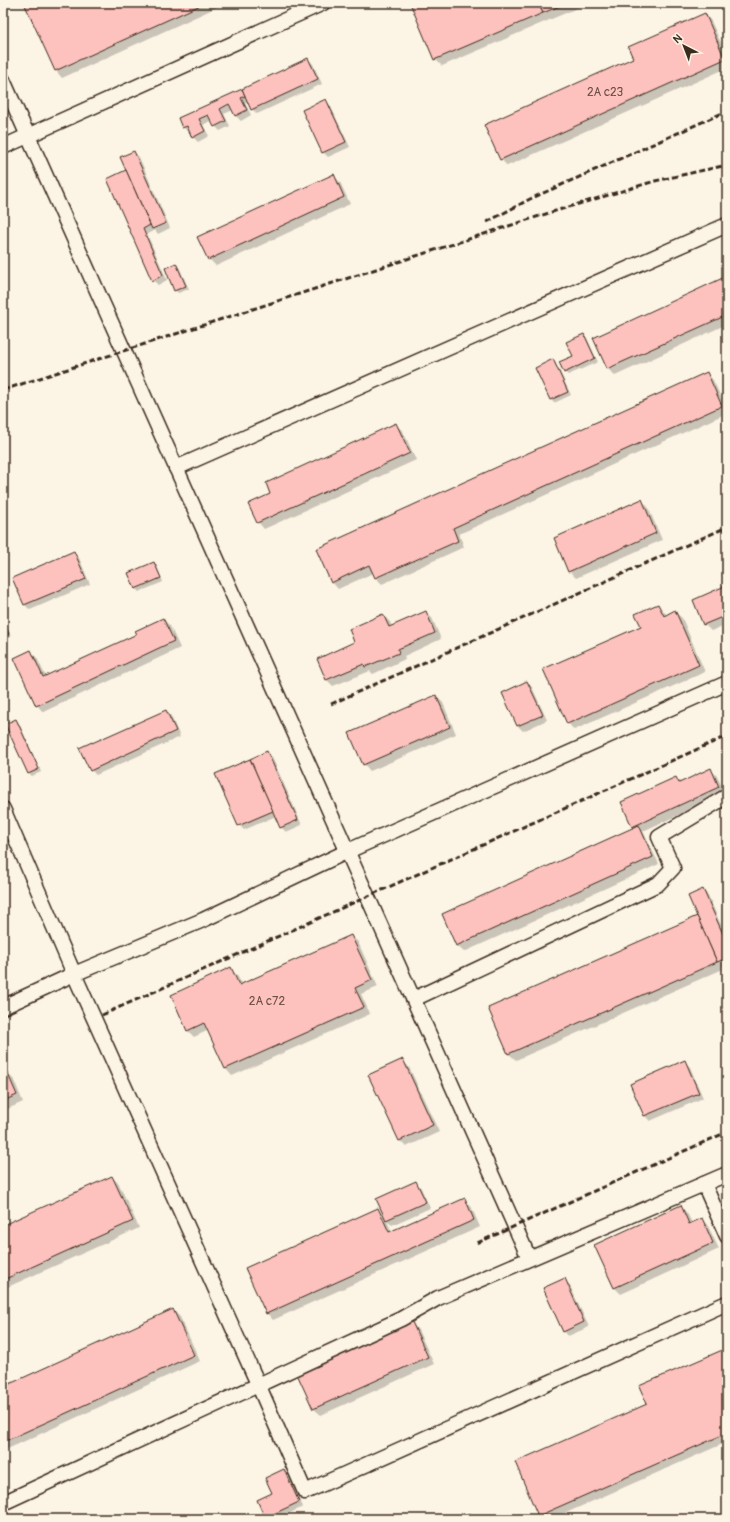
<svg xmlns="http://www.w3.org/2000/svg" width="730" height="1522" font-family="Pangolin,sans-serif">
  <style>
    .shadow { fill: #0003 }
    .building { fill: #fec2be; stroke: #3b2a1e }
    .lines { fill: none; stroke-linecap: round; stroke-linejoin: round }
    .minor-casing { stroke: #3b2a1e; stroke-width: 17 }
    .minor { stroke: #fcf5e5; stroke-width: 14 }
    .rail { stroke: #3b2a1e; stroke-width: 3; stroke-dasharray: 6 3; stroke-linecap: butt }
    .labels { text-anchor: middle; stroke-width: 3; stroke-linejoin: round; paint-order: stroke }
    .number-label { font-size: 12px; fill: #6c5046 }
  </style>
  <rect width="100%" height="100%" fill="#fcf5e5"/>
  <filter id="ink" filterUnits="userSpaceOnUse"><feTurbulence type="fractalNoise" baseFrequency=".025" numOctaves="2"/><feDisplacementMap in="SourceGraphic" scale="8" xChannelSelector="R" yChannelSelector="G"/><feConvolveMatrix kernelMatrix="1 2 1 2 8 2 1 2 1" color-interpolation-filters="sRGB"/></filter>
  <g filter="url(#ink)">
    <g class="shadow">
      <polygon points="25,3 226,3 62,78 56,71"/>
      <polygon points="411,3 589,3 442,66 435,59"/>
      <polygon points="705,14 711,21 727,56 727,68 507,166 501,159 635,59"/>
      <polygon points="308,59 313,64 322,84 257,114 252,109 249,102 245,103 251,115 241,121 236,116 233,110 224,114 230,126 220,131 215,126 212,120 203,125 209,136 198,142 193,137 190,131 188,132 183,127"/>
      <polygon points="326,100 330,105 350,147 328,157 323,152"/>
      <polygon points="134,152 139,157 170,228 158,234 155,230 147,234 167,280 158,285 153,280 127,171"/>
      <polygon points="333,175 340,182 350,204 216,266 209,259"/>
      <polygon points="176,264 179,267 189,289 178,293 175,290"/>
      <polygon points="727,277 727,324 615,376 608,369 594,338"/>
      <polygon points="584,335 587,338 598,362 568,375 565,372"/>
      <polygon points="553,360 556,364 571,395 554,403 551,400"/>
      <polygon points="707,373 713,380 727,410 727,413 459,534 464,547 382,584 376,578 373,573 338,589 332,582"/>
      <polygon points="396,425 403,431 416,460 264,529 258,522"/>
      <polygon points="642,500 648,507 662,540 576,578 569,571"/>
      <polygon points="74,553 79,558 90,584 30,610 25,605"/>
      <polygon points="154,563 157,566 163,582 139,592 136,589 129,573"/>
      <polygon points="727,587 727,624 711,631 704,624"/>
      <polygon points="658,605 667,615 675,612 682,618 705,672 574,730 568,723"/>
      <polygon points="425,612 432,618 441,639 404,656 405,659 373,674 370,671 333,686 327,680 318,659 356,643 383,615 390,622 392,627"/>
      <polygon points="3,617 11,637 3,641"/>
      <polygon points="163,619 170,626 180,648 43,712 37,705 30,651 37,658 46,677 138,634"/>
      <polygon points="527,682 532,687 547,720 523,731 518,726 503,693"/>
      <polygon points="436,696 443,703 456,734 370,771 364,764"/>
      <polygon points="166,711 171,716 180,737 96,775 91,770"/>
      <polygon points="16,720 19,723 41,772 32,776 28,773"/>
      <polygon points="267,752 272,757 302,825 286,832 281,827 276,816 244,830 239,825"/>
      <polygon points="711,770 717,776 725,794 643,831 659,864 464,952 457,946 443,915 635,828 633,826 676,778 681,783"/>
      <polygon points="703,890 708,895 727,939 727,965 722,967 723,969 516,1060 509,1054 489,1008 699,920"/>
      <polygon points="351,936 358,942 378,987 361,994 370,1014 232,1076 226,1069 209,1030 194,1037 187,1030 231,969 237,975 242,985"/>
      <polygon points="403,1061 409,1067 439,1132 406,1147 399,1140"/>
      <polygon points="685,1062 690,1067 703,1098 650,1121 645,1116 632,1084"/>
      <polygon points="7,1073 14,1080 23,1102 3,1111 3,1075"/>
      <polygon points="112,1177 119,1184 139,1228 3,1289 3,1227"/>
      <polygon points="416,1183 421,1188 430,1208 392,1225 386,1219 392,1232 464,1199 471,1206 480,1227 273,1320 267,1313 378,1209 385,1217"/>
      <polygon points="681,1207 687,1213 692,1223 702,1219 708,1226 719,1249 621,1294 614,1287"/>
      <polygon points="564,1279 569,1284 589,1327 568,1336 564,1331"/>
      <polygon points="173,1310 180,1317 200,1361 3,1451 3,1388"/>
      <polygon points="412,1323 418,1330 434,1364 321,1415 314,1409"/>
      <polygon points="727,1349 727,1442 552,1519 543,1519 539,1515 649,1405"/>
      <polygon points="284,1471 289,1476 303,1507 277,1519 268,1519 266,1517 273,1493"/>
    </g>
    <g class="building">
      <polygon points="24,3 205,3 55,71"/>
      <polygon points="410,3 538,3 543,13 434,60"/>
      <polygon points="538,3 567,3 543,13"/>
      <polygon points="705,13 725,59 500,160 484,125 633,58 628,47"/>
      <polygon points="308,58 318,79 251,110 242,89"/>
      <polygon points="242,89 245,96 241,98 247,110 235,116 229,104 220,109 226,121 214,127 208,115 199,119 205,131 192,138 187,126 182,128 178,118"/>
      <polygon points="326,99 346,142 322,153 302,110"/>
      <polygon points="134,151 166,223 152,229 120,157"/>
      <polygon points="126,170 150,225 143,229 163,275 152,281 107,179"/>
      <polygon points="334,174 344,197 208,260 197,237"/>
      <polygon points="176,263 186,286 174,291 165,268"/>
      <polygon points="727,276 727,315 607,369 593,338"/>
      <polygon points="584,334 595,358 564,373 559,362 573,356 566,342"/>
      <polygon points="553,359 568,392 550,400 535,368"/>
      <polygon points="707,372 722,406 453,528 458,541 375,578 369,565 331,583 316,549"/>
      <polygon points="396,423 410,453 257,523 248,504 270,494 266,483"/>
      <polygon points="642,499 656,533 568,572 554,538"/>
      <polygon points="74,551 86,579 24,605 12,578"/>
      <polygon points="154,562 161,578 135,589 128,573"/>
      <polygon points="727,585 727,615 703,625 693,600"/>
      <polygon points="658,604 664,616 675,610 699,665 567,724 543,669 641,626 635,614"/>
      <polygon points="426,611 435,633 398,649 399,653 365,667 364,664 326,680 317,659 354,642 349,629 383,614 389,627"/>
      <polygon points="163,618 174,641 36,706 14,658 31,650 43,677 137,634 135,631"/>
      <polygon points="3,620 9,634 3,636"/>
      <polygon points="527,681 543,715 517,726 502,693"/>
      <polygon points="436,695 450,727 363,765 349,733"/>
      <polygon points="166,710 176,731 90,771 79,748 92,742 92,743"/>
      <polygon points="16,719 39,769 28,774 5,724"/>
      <polygon points="267,751 298,820 280,828 250,759"/>
      <polygon points="250,759 273,811 238,826 215,774"/>
      <polygon points="711,768 719,787 632,827 621,802 676,777 679,783"/>
      <polygon points="639,825 653,857 456,946 442,914"/>
      <polygon points="703,889 727,943 727,958 717,962 688,896"/>
      <polygon points="697,916 717,962 508,1054 488,1008"/>
      <polygon points="351,935 372,980 355,988 364,1007 225,1069 204,1023 187,1031 171,995 231,967 239,985"/>
      <polygon points="403,1059 433,1125 399,1141 368,1075"/>
      <polygon points="685,1060 699,1093 644,1116 630,1084"/>
      <polygon points="7,1072 17,1095 3,1101 3,1074"/>
      <polygon points="112,1176 133,1221 3,1280 3,1225"/>
      <polygon points="416,1181 426,1202 386,1220 376,1199"/>
      <polygon points="465,1198 474,1220 266,1314 245,1268 378,1208 389,1232"/>
      <polygon points="681,1205 689,1224 702,1218 713,1243 614,1288 594,1245"/>
      <polygon points="565,1278 584,1322 563,1332 543,1288"/>
      <polygon points="173,1309 194,1355 3,1442 3,1387"/>
      <polygon points="412,1322 428,1357 313,1409 297,1374"/>
      <polygon points="727,1348 727,1433 538,1516 515,1462 647,1404 639,1386"/>
      <polygon points="284,1469 299,1502 265,1518 257,1500 272,1493 265,1478"/>
      <polygon points="470,1513 473,1519 456,1519"/>
    </g>
    <g class="lines">
      <defs>
        <g id="minor">
          <polyline points="3,80 529,1258"/>
          <polyline points="3,147 323,3"/>
          <polyline points="176,468 727,225"/>
          <polyline points="3,809 74,974 258,1384 305,1492 727,1303"/>
          <polyline points="414,999 658,884 673,868 659,837 727,796"/>
          <polyline points="3,1007 74,974 203,920 348,851 727,683"/>
          <polyline points="704,1184 727,1236"/>
          <polyline points="3,1503 401,1319 438,1298 727,1174"/>
        </g>
      </defs>
      <use href="#minor" class="minor-casing"/>
      <use href="#minor" class="minor"/>
      <g class="rail">
        <polyline points="487,222 530,199 727,111"/>
        <polyline points="3,390 552,212 655,181 727,165"/>
        <polyline points="331,704 727,527"/>
        <polyline points="102,1015 727,736"/>
        <polyline points="477,1243 727,1132"/>
      </g>
    </g>
  </g>
  <g class="labels">
    <g class="number-label">
      <text x="605" y="96">2А с23</text>
      <text x="267" y="1005">2А с72</text>
    </g>
  </g>
  <rect width="730" height="1522" fill="none" stroke="#fcf5e5" stroke-width="16"/>
  <rect x="8" y="8" width="714" height="1506" fill="none" stroke="#3b2a1e" stroke-width="1.5" filter="url(#ink)"/>
  <g transform="translate(684 46) rotate(318)" stroke="#fcf5e5" stroke-width="3" paint-order="stroke">
  <path d="M0-3L7 15L0 10L-7 15Z" fill="#3b2a1e"/>
  <text y="-6" font-size="11" font-weight="bold" text-anchor="middle" fill="#3b2a1e">N</text>
  </g>
</svg>
